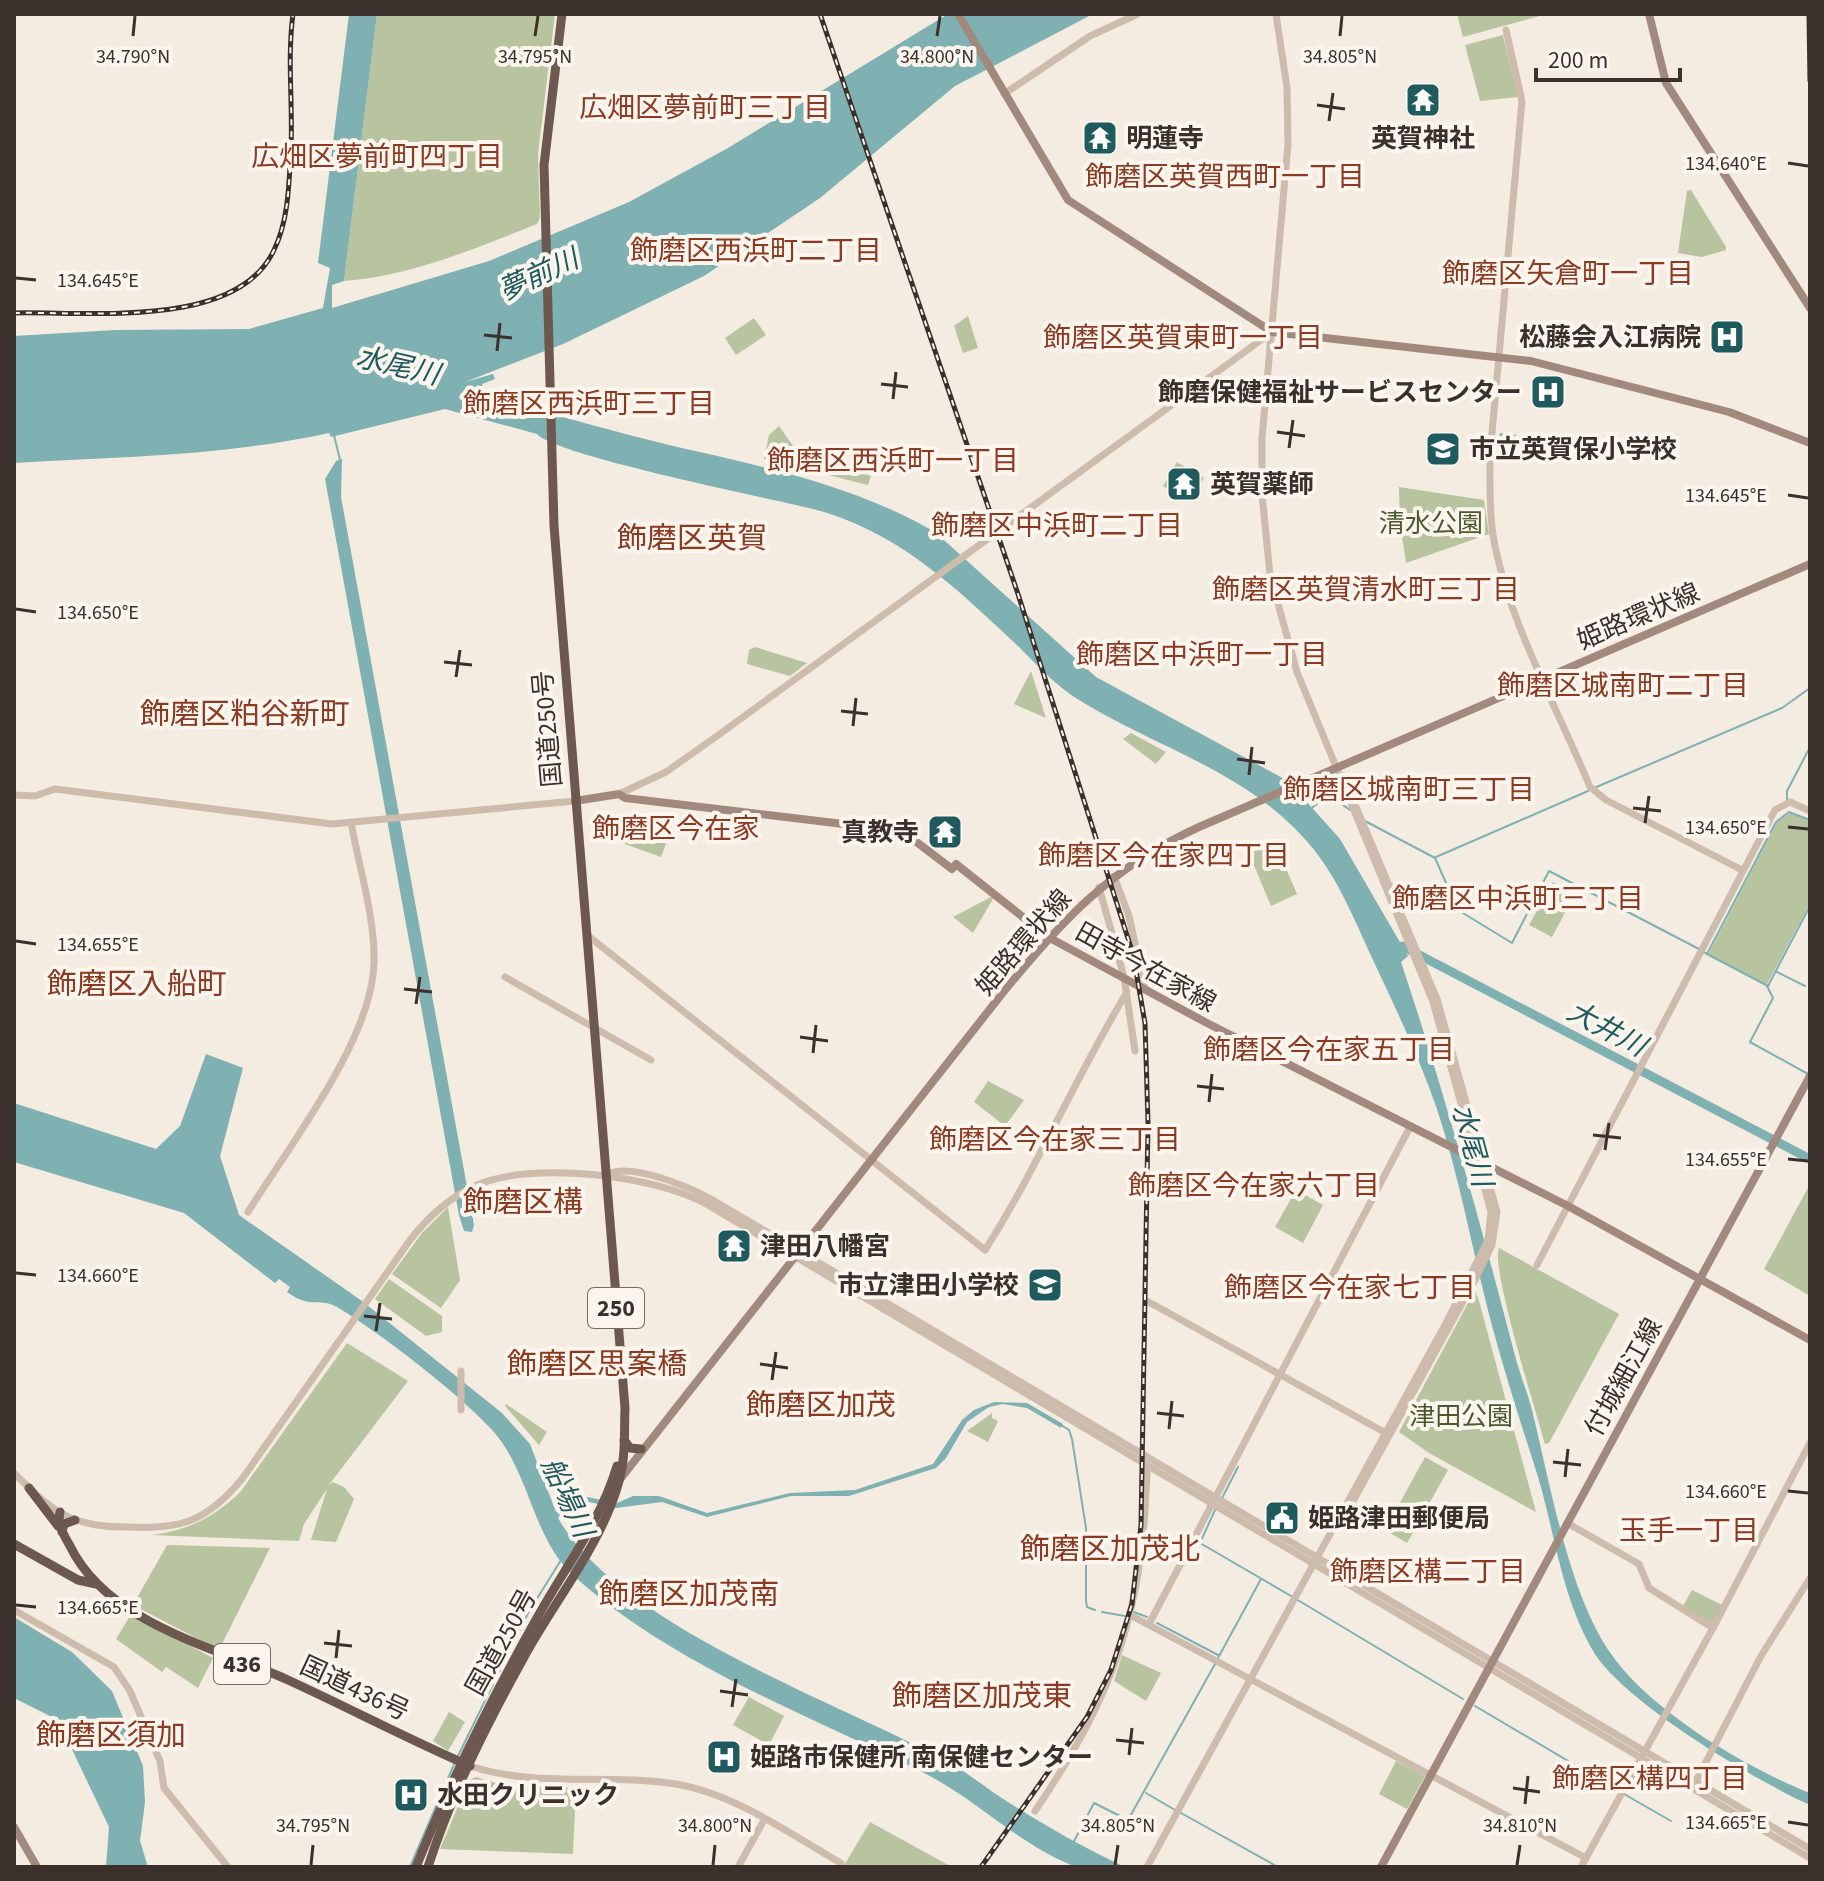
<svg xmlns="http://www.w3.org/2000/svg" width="1824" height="1881" font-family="'Source Sans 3','Noto Sans JP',sans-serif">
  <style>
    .green { fill: #b8c4a0 }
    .water { fill: #7fb0b2 }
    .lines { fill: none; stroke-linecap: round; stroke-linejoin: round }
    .stream { stroke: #7fb0b2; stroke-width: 2 }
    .river { stroke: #7fb0b2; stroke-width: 9 }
    .tertiary { stroke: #cdbbac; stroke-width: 7 }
    .secondary { stroke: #a18a7d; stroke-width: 8 }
    .trunk { stroke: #6c584f; stroke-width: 9 }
    .rail-casing { stroke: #3b302b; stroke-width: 5 }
    .rail { stroke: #fbf5ee; stroke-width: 2; stroke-dasharray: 6; stroke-linecap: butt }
    .ticks { fill: none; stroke: #3b302b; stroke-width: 3 }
    .labels { text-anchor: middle; stroke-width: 8; stroke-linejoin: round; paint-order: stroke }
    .shield { fill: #fbf5ee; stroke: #756b66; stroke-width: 2 }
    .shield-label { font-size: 24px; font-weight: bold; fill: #3b302b }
    .poi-label { font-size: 26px; font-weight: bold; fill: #3b302b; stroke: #fbf5ee; text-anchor: start }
    .park-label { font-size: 26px; fill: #4a5a2e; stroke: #fbf5ee }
    .street-label { font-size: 26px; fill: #3b302b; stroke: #fbf5ee }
    .neighbourhood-label { font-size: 28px; fill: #8c3b22; stroke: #fbf5ee }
    .water-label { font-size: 28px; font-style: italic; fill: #1f5a5e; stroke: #fbf5ee }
    .quarter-label { font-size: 30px; fill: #8c3b22; stroke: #fbf5ee }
    .ticks-label { font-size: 20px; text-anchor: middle; fill: #3b302b; stroke: #fbf5ee; stroke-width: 8; stroke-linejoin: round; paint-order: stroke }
  </style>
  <rect width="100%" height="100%" fill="#f4ebe1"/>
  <g class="green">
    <path d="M377,14H555L538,154L540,218L537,224C474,249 410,276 344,281Z"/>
    <polygon points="1457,14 1547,14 1463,37"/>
    <polygon points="1503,35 1518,97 1480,101 1465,45"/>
    <polygon points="1691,190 1726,247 1726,250 1702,257 1678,253 1687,191"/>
    <polygon points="968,316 978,348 963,353 954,326"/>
    <polygon points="754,318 766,335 736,355 725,338"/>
    <polygon points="779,426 796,450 871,476 868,485 764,459 769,435"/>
    <polygon points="1177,462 1204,478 1188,501 1163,486"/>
    <polygon points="1399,487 1484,500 1489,534 1406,563 1400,523"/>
    <polygon points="755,647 807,663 790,676 747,664 749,650"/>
    <polygon points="1031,671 1046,718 1014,704"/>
    <polygon points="1131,733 1166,752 1156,764 1123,739"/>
    <polygon points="631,812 672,827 661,857 619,842"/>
    <polygon points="1790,813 1810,821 1810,904 1766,986 1708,955 1777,822"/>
    <polygon points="1275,843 1297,894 1271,906 1250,856 1250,853"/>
    <polygon points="1553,882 1574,896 1552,937 1529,925"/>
    <polygon points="991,897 993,899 973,933 953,917"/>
    <polygon points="988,1081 1024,1100 1005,1126 974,1102"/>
    <polygon points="1810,1184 1810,1296 1764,1269"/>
    <polygon points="1296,1190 1323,1205 1303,1243 1275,1227"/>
    <polygon points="448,1207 460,1280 441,1308 392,1274 422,1233"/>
    <path d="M1499,1248L1619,1314L1549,1443L1545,1444C1537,1415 1490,1265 1499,1248Z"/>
    <polygon points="389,1279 442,1316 442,1332 426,1336 375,1299"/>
    <polygon points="1475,1290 1479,1301 1536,1512 1429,1453 1399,1432"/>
    <path d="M347,1343L408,1381L329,1485L333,1482L344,1487L354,1499L336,1542L311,1540L327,1489L304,1524L299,1541L152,1535C189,1530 215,1517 241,1491Z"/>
    <polygon points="506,1404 547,1432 539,1445 505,1406"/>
    <polygon points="992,1413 992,1418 998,1421 988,1442 967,1431"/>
    <polygon points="1425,1457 1448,1470 1407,1543 1385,1530"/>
    <polygon points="167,1545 270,1548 219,1650 133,1605"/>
    <polygon points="1692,1590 1722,1605 1712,1624 1683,1606"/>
    <polygon points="131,1614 213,1658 198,1688 166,1667 162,1672 116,1639"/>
    <polygon points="1122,1655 1161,1673 1146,1701 1114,1681"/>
    <polygon points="749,1697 784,1716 769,1745 733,1725"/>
    <polygon points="449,1712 465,1722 448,1751 433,1741"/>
    <polygon points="1396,1761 1425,1776 1407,1809 1379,1794"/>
    <polygon points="476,1777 503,1785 576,1788 573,1854 440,1849 469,1780"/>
    <polygon points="870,1822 952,1867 843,1867"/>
  </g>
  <g class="water">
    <path d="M349,14H377L344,281L332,285V308L489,261L629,202L728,148L948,14H1093L955,86L820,198L704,276L563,344L465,382L493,374L495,379L482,384L486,394C547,413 607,430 669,445C760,466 852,484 935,532L1096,677L1288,781L1340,839L1408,956L1401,962C1444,1091 1480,1221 1514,1352C1519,1372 1527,1391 1532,1410C1550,1483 1568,1590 1609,1651C1647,1709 1746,1768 1810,1793V1805C1756,1781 1626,1703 1595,1654C1559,1595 1555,1526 1533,1461C1515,1405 1496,1345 1482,1286C1468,1227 1456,1167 1437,1109C1419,1057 1396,1009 1373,960C1353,917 1336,872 1303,837C1242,770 1153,746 1079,700C1056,686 1037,665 1018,646C955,587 896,529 809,508C768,498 554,455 537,434L445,409L331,437L329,433C224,456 120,457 14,463V336L115,330L249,329L323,308L330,268L318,263Z"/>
    <polygon points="1500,433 1516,435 1512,462 1497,460"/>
    <polygon points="342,459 341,497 474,1225 472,1232 464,1231 459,1215 325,479 336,461"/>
    <path d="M206,1054L243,1068L220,1156L239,1215L362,1301L502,1413L530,1444L556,1512L587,1497L617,1503L633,1496H659L707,1513L790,1493L855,1490L933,1464L962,1420L974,1410L994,1402L1027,1403L1063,1424L1061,1428L1027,1408L1003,1404L989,1407L967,1422L946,1458L936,1468L849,1496H791L707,1517L662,1502L616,1508L589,1502L558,1518C618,1625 839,1703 947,1761C968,1773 987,1789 1008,1802C1046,1826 1084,1848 1125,1867C1109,1867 1085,1871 1071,1865C1019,1844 978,1801 928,1775C809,1715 676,1667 575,1577C532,1539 531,1474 493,1431C457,1392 383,1335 337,1307C320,1297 312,1310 287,1292L290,1287L279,1279L275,1283L184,1213L14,1162V1103L156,1149L180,1126Z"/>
    <polygon points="14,1617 72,1652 112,1691 143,1766 145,1802 140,1841 148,1867 106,1867 109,1827 58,1720 14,1698"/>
  </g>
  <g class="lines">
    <g class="stream">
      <polyline points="334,435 340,460"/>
      <polyline points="1594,788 1782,708 1810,688"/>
      <polyline points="1787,800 1787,791 1810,747"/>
      <polyline points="1312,808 1328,794 1350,810"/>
      <polyline points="1365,821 1435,858 1458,910 1512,943 1549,871 1699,949"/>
      <polyline points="1436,857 1588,791"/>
      <polyline points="1704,952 1707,954 1776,822 1789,812 1810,820"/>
      <polyline points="1707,954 1768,986 1810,906"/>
      <polyline points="1777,972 1805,986"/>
      <polyline points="1767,986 1773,998 1750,1042 1808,1074"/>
      <polyline points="1061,1425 1069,1430 1072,1439 1086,1528 1086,1601 1087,1607 1095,1610"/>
      <polyline points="1222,1498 1238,1467"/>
      <polyline points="1215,1510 1200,1543 1291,1596"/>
      <polyline points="1296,1599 1463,1699"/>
      <polyline points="1102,1612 1125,1616"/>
      <polyline points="1134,1612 1147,1617"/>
      <polyline points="1157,1623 1218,1655"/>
      <polyline points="1218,1658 1261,1579"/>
      <polyline points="1475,1706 1619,1791"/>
      <polyline points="458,1756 528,1613 561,1560"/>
      <polyline points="1146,1793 1175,1810"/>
      <polyline points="1624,1794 1671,1821"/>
      <polyline points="1181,1813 1278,1867"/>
      <polyline points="1072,1845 1094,1803 1128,1820 1215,1664"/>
      <polyline points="410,1867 455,1762"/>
    </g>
    <polyline class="river" points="1393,950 1402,946 1810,1159"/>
    <g class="tertiary">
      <path d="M1506,30L1522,101L1490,455C1490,482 1489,508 1493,535C1507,619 1557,707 1590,787L1606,800L1742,870"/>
      <polyline points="1004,94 1090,36 1138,14"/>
      <polyline points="619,794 666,772 717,736 1272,332"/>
      <polyline points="14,795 35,796 55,789 332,824 575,801"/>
      <polyline points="1114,876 1129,916 1145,989"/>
      <polyline points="1099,887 1124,977 1135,1051"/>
      <path d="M587,935L985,1250C1038,1167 1076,1076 1127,992"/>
      <polyline points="505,977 651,1060"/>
      <path d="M605,1176C627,1160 689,1187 711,1199L1810,1849"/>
      <path d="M248,1212C289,1146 373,1039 374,962C375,917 359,867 351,822"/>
      <polyline points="1537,1265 1775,810 1790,802 1810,811"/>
      <polyline points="1147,1301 1384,1432"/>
      <polyline points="461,1410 461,1371"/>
      <path d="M14,1473C28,1487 44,1503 61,1513C83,1525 104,1527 128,1527C181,1530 207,1521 242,1479L410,1240C428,1217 448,1198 475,1186C531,1160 655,1175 708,1205L1810,1858"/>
      <polyline points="1567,1523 1639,1564 1649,1588 1713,1628"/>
      <polyline points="1333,1529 1341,1523 1476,1278 1492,1245 1497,1212 1437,999 1343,776"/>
      <polyline points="14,1610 114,1667 130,1691 160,1761 164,1788 228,1867"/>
      <polyline points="1132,1616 1586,1858"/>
      <polyline points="1149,1624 1410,1127"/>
      <path d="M470,1766C537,1788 607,1773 676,1784C735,1794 790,1834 841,1863"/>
      <polyline points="1696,1781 1761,1656 1810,1578"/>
      <path d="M1035,1811C1116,1692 1144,1609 1147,1465"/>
      <polyline points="738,1867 764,1820"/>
      <polyline points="1147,1867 1445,1325 1488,1240 1491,1212 1433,1002 1297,672 1270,575 1262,494 1262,438 1288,144 1287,88 1276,14"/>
      <polyline points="1581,1867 1713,1628 1810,1443"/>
    </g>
    <g class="secondary">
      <polyline points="958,14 1068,200 1272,332 1531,361 1729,412 1810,443"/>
      <polyline points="1649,14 1666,83 1810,308"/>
      <polyline points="575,801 619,794 625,798 902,831 952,869 956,864 1048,937 1205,1022 1568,1206 1810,1340"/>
      <path d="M621,1478L1001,995C1061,921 1111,867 1199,827L1810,564"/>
      <polyline points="14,1827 37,1867"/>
      <polyline points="1381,1867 1810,1076"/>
    </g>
    <g class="trunk">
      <polyline points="624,1440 630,1448 641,1449"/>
      <polyline points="29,1488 58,1526"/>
      <path d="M60,1512C57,1525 64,1535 70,1546C108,1624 215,1647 288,1680C349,1708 408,1739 470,1766"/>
      <polyline points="62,1532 64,1524 75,1520"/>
      <polyline points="14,1544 78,1580 96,1584"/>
      <path d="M416,1867C450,1782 492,1698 537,1618C565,1567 600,1523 617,1466"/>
      <path d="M428,1867C451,1795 487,1724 524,1657C555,1600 602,1544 619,1481C626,1457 624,1432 625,1408L554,526L544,165L562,14"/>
    </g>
    <defs>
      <g id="rail">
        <polyline points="820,14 1018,594 1133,954 1145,1023 1148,1123 1141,1525 1132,1604 1111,1670 1087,1717 981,1867"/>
        <polyline points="1809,14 1810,81"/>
        <path d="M14,313C88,311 237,330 274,250C289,220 289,181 291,148C293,103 287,59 293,14"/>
      </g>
    </defs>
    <use href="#rail" class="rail-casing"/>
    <use href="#rail" class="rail"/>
  </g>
  <path class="ticks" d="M133,36L135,16M535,36L538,16M937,36L940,16M1340,36L1342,16M1317,105L1345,109M1329,121L1333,93M1788,163L1808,166M16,278L36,280M484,335L512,338M497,351L500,323M881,384L908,387M893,399L896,372M1277,432L1305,436M1289,448L1293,420M1788,495L1808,498M16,609L36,612M444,662L472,665M456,677L460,650M841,711L868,714M853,726L856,698M1237,759L1265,763M1249,775L1252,747M1633,808L1661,811M1645,823L1649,796M1788,827L1808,829M16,941L36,944M404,989L432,992M416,1004L420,977M800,1037L828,1041M813,1053L816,1025M1197,1086L1224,1089M1209,1102L1212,1074M1593,1135L1621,1138M1605,1150L1609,1123M1788,1159L1808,1161M16,1273L36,1275M364,1316L392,1319M376,1331L380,1303M760,1364L788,1368M772,1380L776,1352M1157,1413L1184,1416M1169,1429L1172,1401M1553,1462L1581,1465M1565,1477L1568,1449M1788,1491L1808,1493M16,1605L36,1607M324,1643L352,1646M336,1658L339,1630M720,1691L748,1695M732,1707L736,1679M1116,1740L1144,1743M1129,1755L1132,1728M1513,1788L1540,1792M1525,1804L1528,1776M1788,1822L1808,1825M311,1865L313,1845M713,1865L715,1845M1115,1865L1118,1845M1517,1865L1520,1845"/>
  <defs>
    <symbol id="temple-square" viewBox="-11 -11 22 22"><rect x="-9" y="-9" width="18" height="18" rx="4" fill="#1f5a5e" stroke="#fbf5ee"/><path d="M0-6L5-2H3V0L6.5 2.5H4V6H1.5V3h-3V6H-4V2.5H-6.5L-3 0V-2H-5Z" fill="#fff"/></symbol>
    <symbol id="hospital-square" viewBox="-11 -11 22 22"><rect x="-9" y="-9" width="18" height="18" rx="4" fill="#1f5a5e" stroke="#fbf5ee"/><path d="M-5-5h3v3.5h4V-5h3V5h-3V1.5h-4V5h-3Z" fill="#fff"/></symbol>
    <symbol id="school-square" viewBox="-11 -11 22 22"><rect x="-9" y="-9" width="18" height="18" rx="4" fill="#1f5a5e" stroke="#fbf5ee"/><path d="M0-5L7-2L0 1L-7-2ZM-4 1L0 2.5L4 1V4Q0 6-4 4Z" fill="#fff"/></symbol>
    <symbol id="civic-square" viewBox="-11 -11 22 22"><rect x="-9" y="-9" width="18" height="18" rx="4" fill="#1f5a5e" stroke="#fbf5ee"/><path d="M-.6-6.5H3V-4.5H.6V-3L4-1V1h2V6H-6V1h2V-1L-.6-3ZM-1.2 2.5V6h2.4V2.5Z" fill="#fff"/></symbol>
  </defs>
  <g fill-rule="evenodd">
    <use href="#temple-square" x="1403" y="80" width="40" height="40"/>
    <use href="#temple-square" x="1080" y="118" width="40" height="40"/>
    <use href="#hospital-square" x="1707" y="317" width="40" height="40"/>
    <use href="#hospital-square" x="1528" y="372" width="40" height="40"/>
    <use href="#school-square" x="1423" y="429" width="40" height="40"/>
    <use href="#temple-square" x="1164" y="464" width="40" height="40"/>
    <use href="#temple-square" x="925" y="812" width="40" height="40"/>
    <use href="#temple-square" x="714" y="1226" width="40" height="40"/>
    <use href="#school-square" x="1025" y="1265" width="40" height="40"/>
    <use href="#civic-square" x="1262" y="1498" width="40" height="40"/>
    <use href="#hospital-square" x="704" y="1737" width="40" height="40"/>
    <use href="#hospital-square" x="391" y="1775" width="40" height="40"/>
  </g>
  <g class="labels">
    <g class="shield">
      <rect x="588" y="1288" width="56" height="40" rx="6"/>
      <rect x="214" y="1644" width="56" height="40" rx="6"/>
    </g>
    <g class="shield-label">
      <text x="616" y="1316">250</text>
      <text x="242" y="1672">436</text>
    </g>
    <g class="poi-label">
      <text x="1126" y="147">明蓮寺</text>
      <text x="1423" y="147" text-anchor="middle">英賀神社</text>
      <text x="1701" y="346" text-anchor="end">松藤会入江病院</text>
      <text x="1522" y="401" text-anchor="end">飾磨保健福祉サービスセンター</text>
      <text x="1469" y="458">市立英賀保小学校</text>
      <text x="1210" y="493">英賀薬師</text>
      <text x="919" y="841" text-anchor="end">真教寺</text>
      <text x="760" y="1255">津田八幡宮</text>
      <text x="1019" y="1294" text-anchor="end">市立津田小学校</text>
      <text x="1308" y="1527">姫路津田郵便局</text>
      <text x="750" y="1766">姫路市保健所 南保健センター</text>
      <text x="437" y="1804">水田クリニック</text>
    </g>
    <g class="park-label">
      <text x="1431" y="532">清水公園</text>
      <text x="1461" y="1425">津田公園</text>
    </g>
    <g class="street-label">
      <text transform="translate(1638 616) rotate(-23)" y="9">姫路環状線</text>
      <text transform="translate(547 729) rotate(-95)" y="9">国道250号</text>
      <text transform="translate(1023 942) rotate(-49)" y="9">姫路環状線</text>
      <text transform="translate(1146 967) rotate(29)" y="9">田寺今在家線</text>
      <text transform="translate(1623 1377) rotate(-61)" y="9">付城細江線</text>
      <text transform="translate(501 1642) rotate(-61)" y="9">国道250号</text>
      <text transform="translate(355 1688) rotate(25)" y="9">国道436号</text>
    </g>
    <g class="neighbourhood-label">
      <text x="705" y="117">広畑区夢前町三丁目</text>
      <text x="377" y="166">広畑区夢前町四丁目</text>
      <text x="1225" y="186">飾磨区英賀西町一丁目</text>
      <text x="756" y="260">飾磨区西浜町二丁目</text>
      <text x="1568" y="283">飾磨区矢倉町一丁目</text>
      <text x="1183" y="347">飾磨区英賀東町一丁目</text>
      <text x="589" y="413">飾磨区西浜町三丁目</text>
      <text x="893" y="470">飾磨区西浜町一丁目</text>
      <text x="1057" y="535">飾磨区中浜町二丁目</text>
      <text x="1366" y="599">飾磨区英賀清水町三丁目</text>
      <text x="1202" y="664">飾磨区中浜町一丁目</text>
      <text x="1623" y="695">飾磨区城南町二丁目</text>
      <text x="1409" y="799">飾磨区城南町三丁目</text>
      <text x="676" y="838">飾磨区今在家</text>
      <text x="1164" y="865">飾磨区今在家四丁目</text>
      <text x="1518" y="908">飾磨区中浜町三丁目</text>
      <text x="1329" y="1059">飾磨区今在家五丁目</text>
      <text x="1055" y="1149">飾磨区今在家三丁目</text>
      <text x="1254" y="1195">飾磨区今在家六丁目</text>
      <text x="1350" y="1297">飾磨区今在家七丁目</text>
      <text x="1689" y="1540">玉手一丁目</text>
      <text x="1428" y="1581">飾磨区構二丁目</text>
      <text x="1650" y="1788">飾磨区構四丁目</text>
    </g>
    <g class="water-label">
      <text transform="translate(538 274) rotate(-25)" y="10">夢前川</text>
      <text transform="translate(398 365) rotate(13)" y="10">水尾川</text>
      <text transform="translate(1607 1028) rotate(28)" y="10">大井川</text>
      <text transform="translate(1473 1145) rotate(75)" y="10">水尾川</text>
      <text transform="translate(568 1497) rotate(65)" y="10">船場川</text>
    </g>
    <g class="quarter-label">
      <text x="692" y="548">飾磨区英賀</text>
      <text x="245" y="724">飾磨区粕谷新町</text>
      <text x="137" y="994">飾磨区入船町</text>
      <text x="523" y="1212">飾磨区構</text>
      <text x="597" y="1374">飾磨区思案橋</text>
      <text x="821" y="1415">飾磨区加茂</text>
      <text x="1110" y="1559">飾磨区加茂北</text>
      <text x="689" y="1604">飾磨区加茂南</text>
      <text x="982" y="1706">飾磨区加茂東</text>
      <text x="111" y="1745">飾磨区須加</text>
    </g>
  </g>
  <g class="ticks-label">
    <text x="133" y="63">34.790°N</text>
    <text x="535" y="63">34.795°N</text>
    <text x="937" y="63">34.800°N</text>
    <text x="1340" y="63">34.805°N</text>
    <text x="1726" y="170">134.640°E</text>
    <text x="98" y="287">134.645°E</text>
    <text x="1726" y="502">134.645°E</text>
    <text x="98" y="619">134.650°E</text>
    <text x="1726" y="834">134.650°E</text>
    <text x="98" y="951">134.655°E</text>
    <text x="1726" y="1166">134.655°E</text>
    <text x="98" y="1282">134.660°E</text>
    <text x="1726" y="1498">134.660°E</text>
    <text x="98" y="1614">134.665°E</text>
    <text x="1726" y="1829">134.665°E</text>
    <text x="313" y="1832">34.795°N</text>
    <text x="715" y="1832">34.800°N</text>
    <text x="1118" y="1832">34.805°N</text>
    <text x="1520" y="1832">34.810°N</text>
  </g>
  <rect width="1824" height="1881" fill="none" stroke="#3b302b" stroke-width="32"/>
  <path d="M1536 68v12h144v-12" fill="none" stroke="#3b302b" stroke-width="4"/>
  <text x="1548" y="68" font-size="24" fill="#3b302b" stroke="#fbf5ee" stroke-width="6" paint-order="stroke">200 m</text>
</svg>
